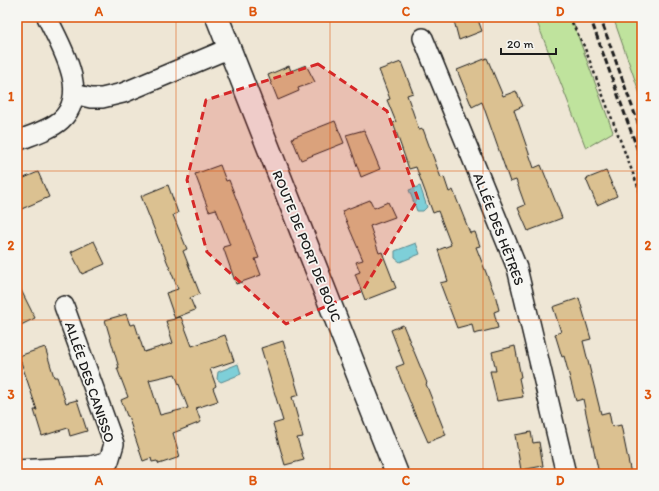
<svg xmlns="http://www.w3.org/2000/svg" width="659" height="491" font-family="Itim,sans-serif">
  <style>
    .green { fill: #bfe39d; stroke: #6e805c }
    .water { fill: #7ecfd8; stroke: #57878d }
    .building { fill: #dbc191; stroke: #1c1c1c; fill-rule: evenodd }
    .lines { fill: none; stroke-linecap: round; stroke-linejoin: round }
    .minor-casing { stroke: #1c1c1c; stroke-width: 22 }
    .major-casing { stroke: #1c1c1c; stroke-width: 25 }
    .path { stroke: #1c1c1c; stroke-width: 2.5; stroke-dasharray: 3 3; stroke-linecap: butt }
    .minor { stroke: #f6f6f2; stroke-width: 19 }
    .major { stroke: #f6f6f2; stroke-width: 22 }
    .rail { stroke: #1c1c1c; stroke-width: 3; stroke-dasharray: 6 3; stroke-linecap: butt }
    .marked { fill: #d62828; fill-opacity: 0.2; stroke: #d62828; stroke-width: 3; stroke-dasharray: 8 5; stroke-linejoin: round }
    .grid { fill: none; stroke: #de560d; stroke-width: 1; stroke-opacity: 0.55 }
    .labels { text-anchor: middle; stroke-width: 3.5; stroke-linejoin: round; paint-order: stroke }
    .street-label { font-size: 14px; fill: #1c1c1c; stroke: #f6f6f2 }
    .neatline { fill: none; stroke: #de560d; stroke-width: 1.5 }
    .grid-label { font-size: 13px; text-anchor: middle; font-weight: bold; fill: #de560d }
  </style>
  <rect width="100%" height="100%" fill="#eee6d5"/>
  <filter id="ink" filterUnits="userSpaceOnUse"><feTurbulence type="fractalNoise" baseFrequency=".025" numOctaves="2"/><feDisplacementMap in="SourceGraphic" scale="8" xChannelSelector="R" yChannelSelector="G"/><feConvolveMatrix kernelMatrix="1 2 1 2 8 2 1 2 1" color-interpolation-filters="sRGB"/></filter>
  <g filter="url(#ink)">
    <g class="green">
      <polygon points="535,17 571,17 613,132 586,148"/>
      <polygon points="613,17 642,17 642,100"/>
    </g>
    <g class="water">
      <polygon points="420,186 427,207 423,211 417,211 409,190"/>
      <polygon points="416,243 420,254 400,262 395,258 395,251"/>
      <polygon points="238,364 241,374 221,382 217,379 218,372"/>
    </g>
    <g class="building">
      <polygon points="453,17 477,17 482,31 459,40"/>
      <polygon points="487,58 503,96 516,91 523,106 514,110 534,168 541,165 562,218 528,231 518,208 525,205 516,180 510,182 482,102 472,107 457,70"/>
      <polygon points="401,62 413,93 407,95 419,130 423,129 441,178 444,177 449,192 453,190 470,233 475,232 480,246 476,247 496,298 499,310 494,312 498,328 474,334 472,324 457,328 440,283 448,281 438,250 451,245 438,211 433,213 416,167 409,169 393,123 396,122 387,100 390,99 379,70"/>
      <polygon points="306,65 315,82 298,88 299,91 278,100 268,75 289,66 291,71"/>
      <polygon points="335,121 344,143 301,160 292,138"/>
      <polygon points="364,130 380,169 361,177 346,135"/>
      <polygon points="220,165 226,181 229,180 259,258 255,259 261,275 236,284 223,247 230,245 216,209 209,211 195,174"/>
      <polygon points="606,171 617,196 597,205 586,179"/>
      <polygon points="38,172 49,197 17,211 17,181"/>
      <path d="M168,185L178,213L173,215L187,249L183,251L200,294L190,298L195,310L175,318L181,317L192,346L225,335L234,361L210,369L216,386L213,388L218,401L196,408L201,422L173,433L180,457L159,464L157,461L152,462L151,458L143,461L128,416H127L121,400L128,397L117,368H119L105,320L126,314L130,325L135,324L144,352L173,343L166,321L175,319L166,293L178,289L141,196ZM175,374L188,408L160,415L149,380Z"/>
      <polygon points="370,200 374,208 388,202 395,217 370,226 379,253 382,252 396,288 365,300 355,274 360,272 356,262 363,260 342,211"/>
      <polygon points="94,241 105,264 82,274 71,252"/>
      <polygon points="17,282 35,318 17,327"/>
      <polygon points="579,298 591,339 583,341 601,414 609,412 612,427 621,425 631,474 599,474 583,399 576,401 564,356 562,357 555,334 561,332 553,307"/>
      <polygon points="403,325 427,383 426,384 446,435 428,442 417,417 416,417 396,367 404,364 391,330"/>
      <polygon points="283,341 299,395 292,397 303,437 297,438 304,460 285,465 273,424 283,421 261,348"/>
      <polygon points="515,346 521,377 519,378 523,397 497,401 490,371 496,371 492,352"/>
      <polygon points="45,347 54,377 57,377 66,403 77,400 87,431 70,436 68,428 42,436 34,410 37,410 19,356"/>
      <polygon points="531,432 533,443 539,442 543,466 521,470 515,435"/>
    </g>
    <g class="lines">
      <defs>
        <g id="minor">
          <polyline points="423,38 517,268 566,474"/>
          <polyline points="74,94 91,98 102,98 123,93 230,48"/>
          <path d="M17,141C31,135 50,130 61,120C91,93 60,45 47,17"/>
          <polyline points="17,470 91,466 109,461 114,444 64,306"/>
        </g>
        <polyline id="major" points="217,17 397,474"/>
      </defs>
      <use href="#minor" class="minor-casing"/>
      <use href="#major" class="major-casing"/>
      <polyline class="path" points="569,17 584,46 642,197"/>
      <use href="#minor" class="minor"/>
      <use href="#major" class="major"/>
      <g class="rail">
        <polyline points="590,17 642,162"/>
        <polyline points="600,17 642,134"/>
      </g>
    </g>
  </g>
  <path class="marked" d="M318,64L387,111L418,199L363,290L286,324L207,252L187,180L206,100Z"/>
  <path class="grid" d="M176,17V474M330,17V474M483,17V474M17,171H642M17,320H642"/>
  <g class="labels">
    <g class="street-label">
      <text transform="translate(499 229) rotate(69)" y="5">ALLÉE DES HÊTRES</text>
      <text transform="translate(307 246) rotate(68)" y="5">ROUTE DE PORT DE BOUC</text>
      <text transform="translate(90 382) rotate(71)" y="5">ALLÉE DES CANISSO</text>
    </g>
  </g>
  <rect width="659" height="491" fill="none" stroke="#f6f6f2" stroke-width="44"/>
  <path d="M501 48v6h55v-6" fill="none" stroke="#1c1c1c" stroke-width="2"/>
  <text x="507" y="48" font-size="12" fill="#1c1c1c" stroke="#f6f6f2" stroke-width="3" paint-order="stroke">20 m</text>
  <rect x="22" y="22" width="615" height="447" class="neatline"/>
  <g class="grid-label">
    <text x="99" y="16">A</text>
    <text x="253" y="16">B</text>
    <text x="406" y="16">C</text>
    <text x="560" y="16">D</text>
    <text x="11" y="101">1</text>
    <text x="648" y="101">1</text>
    <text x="11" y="250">2</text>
    <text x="648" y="250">2</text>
    <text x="11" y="399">3</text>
    <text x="648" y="399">3</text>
    <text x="99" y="485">A</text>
    <text x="253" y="485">B</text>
    <text x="406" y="485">C</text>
    <text x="560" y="485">D</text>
  </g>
</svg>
